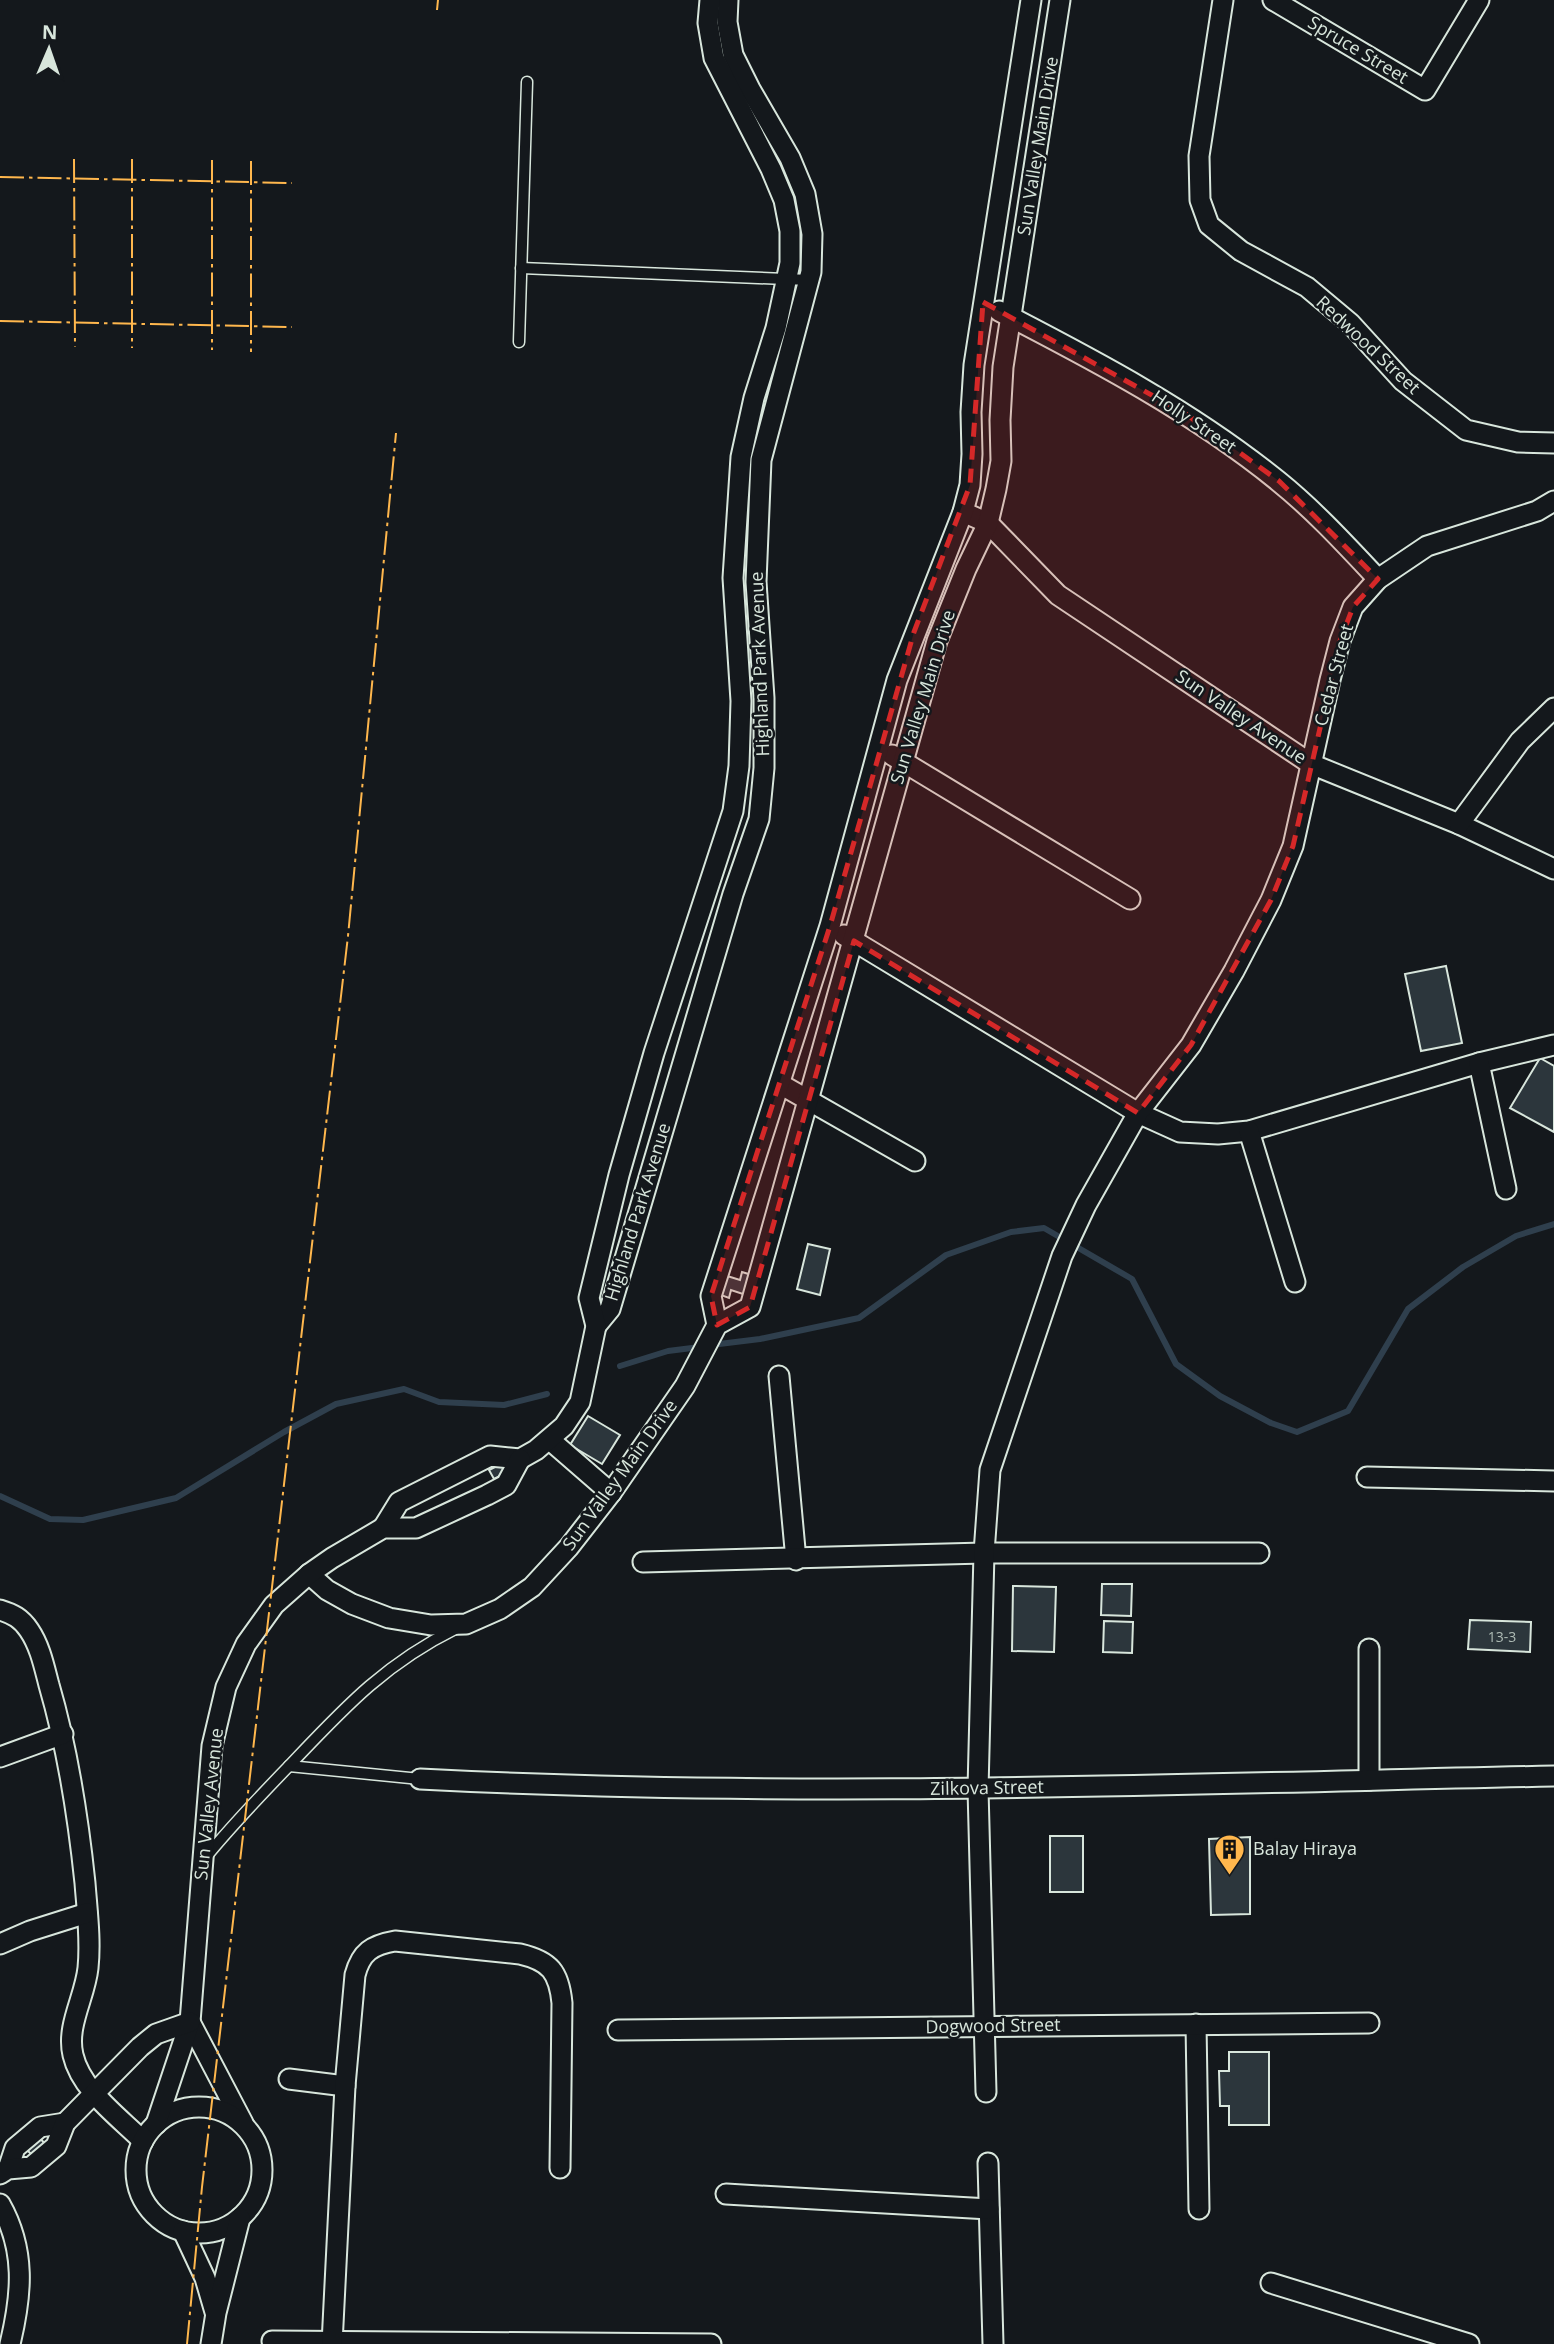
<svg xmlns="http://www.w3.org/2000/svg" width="1554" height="2344" font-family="'Open Sans',sans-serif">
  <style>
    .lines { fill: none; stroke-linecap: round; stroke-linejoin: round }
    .stream { stroke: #2f3f4d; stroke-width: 6 }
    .building { fill: #2c363c; stroke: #d8e6dc; stroke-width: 2 }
    .service-casing { stroke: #d8e6dc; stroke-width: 13 }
    .minor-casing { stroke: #d8e6dc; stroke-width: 23 }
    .service { stroke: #14181c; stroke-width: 10 }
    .minor { stroke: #14181c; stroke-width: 19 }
    .power { stroke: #ffb74d; stroke-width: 2; stroke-dasharray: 24 5 3.5 5; stroke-linecap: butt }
    .marked { fill: #d62828; fill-opacity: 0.2; stroke: #d62828; stroke-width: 5; stroke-dasharray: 14 9; stroke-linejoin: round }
    .labels { text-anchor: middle; stroke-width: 5; stroke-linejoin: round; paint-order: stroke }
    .number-label { font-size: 14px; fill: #adbab4 }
    .street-label { font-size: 18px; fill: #d8e6dc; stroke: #14181c }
    .poi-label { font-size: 18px; fill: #d8e6dc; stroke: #14181c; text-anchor: start }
  </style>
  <rect width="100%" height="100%" fill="#14181c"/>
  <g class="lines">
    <g class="stream">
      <polyline points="711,1345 760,1339 859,1318 946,1255 1011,1232 1044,1228 1132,1279 1176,1364 1220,1396 1271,1423 1297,1432 1348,1411 1408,1309 1463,1267 1516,1236 1554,1224"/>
      <polyline points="620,1366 668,1351 700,1347"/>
      <polyline points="0,1496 50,1519 83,1520 176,1498 284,1432 336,1404 404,1389 439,1402 504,1405 547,1394"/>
    </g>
  </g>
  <g class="building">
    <polygon points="1446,966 1462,1043 1421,1051 1405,974"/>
    <polygon points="1540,1058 1554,1066 1554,1132 1510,1108"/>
    <polygon points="808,1244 830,1249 820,1295 797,1289"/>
    <polygon points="742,1272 755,1276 749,1296 731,1290 729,1298 718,1294 724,1275 740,1280"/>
    <polygon points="588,1416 620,1435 602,1464 570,1445"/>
    <polygon points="501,1464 506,1473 494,1479 489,1470"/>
    <polygon points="1102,1584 1132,1584 1131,1616 1101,1615"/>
    <polygon points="1013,1586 1056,1587 1054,1652 1012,1651"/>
    <polygon points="1470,1620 1531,1622 1530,1652 1468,1649"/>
    <polygon points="1104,1621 1133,1622 1132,1653 1103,1652"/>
    <rect x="1050" y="1836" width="33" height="56"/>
    <polygon points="1250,1837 1250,1914 1211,1915 1209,1839"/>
    <polygon points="1229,2052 1269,2052 1269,2125 1229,2125 1229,2106 1220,2106 1219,2071 1229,2071"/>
    <polygon points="40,2138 45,2144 32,2155 26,2149"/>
  </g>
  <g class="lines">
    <defs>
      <g id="service">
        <polyline points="521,268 809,280"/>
        <polyline points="519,342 527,82"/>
        <polyline points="289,1766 420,1779"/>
        <path d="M206,1857C232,1825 260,1796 289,1766C344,1708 384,1664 457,1628"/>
      </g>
      <g id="minor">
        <polyline points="1223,0 1199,156 1200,200 1209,225 1241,251 1307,287 1350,323 1403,381 1466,430 1518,442 1554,443"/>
        <polyline points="1273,0 1425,90 1479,0"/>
        <path d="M999,311C1096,361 1193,412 1278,481C1314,510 1346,545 1378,579"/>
        <polyline points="963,512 988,523 1058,595 1311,764 1459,824 1554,869"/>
        <polyline points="892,755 1130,899"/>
        <polyline points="1459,824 1520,741 1554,708"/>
        <polyline points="844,935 1138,1113 1180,1132 1218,1134 1249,1131 1479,1063 1554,1045"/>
        <polyline points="1479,1063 1506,1189"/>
        <polyline points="780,1084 915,1161"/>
        <polyline points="1249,1131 1295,1282"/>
        <polyline points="717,1325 711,1296 830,926 897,680 963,512 970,485 972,454 971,412 974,365 1031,0"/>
        <polyline points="596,1326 610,1309 733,894 759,819 764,768 764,698 756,582 761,460 811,272 812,234 805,194 790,158 750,89 733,55 727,22 728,0"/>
        <polyline points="779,1376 796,1560"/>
        <polyline points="550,1440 611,1493"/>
        <polyline points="1367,1477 1554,1481"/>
        <polyline points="383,1528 399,1502 490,1456 520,1459 536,1450 564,1426 580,1402 596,1326 589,1298 619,1175 654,1053 733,811 739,766 741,701 733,578 741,457 754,398 776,328 790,263 790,231 784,200 771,169 714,58 708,23 710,0"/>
        <polyline points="643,1562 984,1553 1259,1553"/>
        <polyline points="309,1574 327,1590 352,1604 389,1618 431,1625 466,1624 500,1609 532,1587 569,1547 611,1493 685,1386 717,1325 750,1307 937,641 966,569 988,523 996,489 1001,461 1000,420 1003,367 1060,0"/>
        <path d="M0,1610C13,1614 21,1618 29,1630C40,1646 44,1666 49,1685C68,1750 78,1816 85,1883C87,1910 91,1940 88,1968C85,1997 66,2026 73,2055C81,2090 119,2117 143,2141"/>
        <polyline points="1369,1649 1369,1780"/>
        <polyline points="0,1757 63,1734"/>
        <path d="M420,1779C797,1799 1176,1784 1554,1776"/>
        <polyline points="0,1944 30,1931 87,1913"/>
        <polyline points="190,2022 243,2123"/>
        <polyline points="1196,2024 1199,2209"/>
        <polyline points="618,2030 1369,2023"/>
        <polyline points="289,2079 345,2086"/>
        <polyline points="986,2092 978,1789 984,1553 990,1470 1062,1256 1086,1205 1138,1113 1191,1045 1234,971 1271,900 1293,846 1330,680 1340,641 1353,607 1378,579 1427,546 1537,511 1554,501"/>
        <circle cx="199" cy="2170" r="63"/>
        <polyline points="156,2124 190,2022 212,1746 226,1687 246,1644 274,1605 309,1574 332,1558 383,1528 416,1528 487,1495 506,1485 520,1459"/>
        <polyline points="988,2163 993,2344"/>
        <polyline points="8,2169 15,2148 40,2127 65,2123"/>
        <polyline points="0,2174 8,2169 31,2167 56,2146 65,2123 140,2047 156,2034 190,2022"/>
        <polyline points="726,2194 989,2209"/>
        <path d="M0,2204C26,2250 22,2294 10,2344"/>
        <polyline points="183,2231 205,2278 215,2312"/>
        <polyline points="1271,2283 1469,2344"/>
        <polyline points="272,2341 711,2344"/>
        <polyline points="211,2344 216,2313 240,2218"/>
        <path d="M332,2344L345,2086L355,1975C361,1952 372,1945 395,1941L520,1954C550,1961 559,1972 562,2003L560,2168"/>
      </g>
    </defs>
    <use href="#service" class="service-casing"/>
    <use href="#minor" class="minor-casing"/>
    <use href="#service" class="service"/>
    <use href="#minor" class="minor"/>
    <g class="power">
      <polyline points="437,10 438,0"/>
      <polyline points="74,159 75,347"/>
      <polyline points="132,159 132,348"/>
      <polyline points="212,160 212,350"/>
      <polyline points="251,161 251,352"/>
      <polyline points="0,177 292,183"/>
      <polyline points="0,321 292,327"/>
      <polyline points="187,2344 202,2187 348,936 396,433"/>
    </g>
  </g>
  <path class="marked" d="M983,302L1186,414L1279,481L1378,579L1353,607L1340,641L1293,846L1271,900L1191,1045L1138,1113L854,941L750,1307L717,1325L711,1296L830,926L914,632L970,485Z"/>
  <defs>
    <symbol id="building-pin" viewBox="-11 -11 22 30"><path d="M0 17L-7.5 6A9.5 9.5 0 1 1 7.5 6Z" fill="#ffb74d" stroke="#14181c"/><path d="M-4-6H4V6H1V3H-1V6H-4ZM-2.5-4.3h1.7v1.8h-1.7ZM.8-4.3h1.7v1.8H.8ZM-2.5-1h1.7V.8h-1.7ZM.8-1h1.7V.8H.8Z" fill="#111"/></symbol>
  </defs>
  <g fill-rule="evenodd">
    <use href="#building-pin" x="1212" y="1832" width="35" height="47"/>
  </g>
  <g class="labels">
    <g class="number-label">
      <text x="1502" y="1642">13-3</text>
    </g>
    <g class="street-label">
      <text transform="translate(1358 50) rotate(31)" y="6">Spruce Street</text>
      <text transform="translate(1038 146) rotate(-81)" y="6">Sun Valley Main Drive</text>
      <text transform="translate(1368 345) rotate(43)" y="6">Redwood Street</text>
      <text transform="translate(1194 422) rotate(34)" y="6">Holly Street</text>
      <text transform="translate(760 664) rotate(-92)" y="6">Highland Park Avenue</text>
      <text transform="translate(1334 675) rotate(-75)" y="6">Cedar Street</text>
      <text transform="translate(923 697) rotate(-73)" y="6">Sun Valley Main Drive</text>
      <text transform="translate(1241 717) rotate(34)" y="6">Sun Valley Avenue</text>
      <text transform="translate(638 1212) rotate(-73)" y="6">Highland Park Avenue</text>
      <text transform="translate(620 1475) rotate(-54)" y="6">Sun Valley Main Drive</text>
      <text transform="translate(987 1788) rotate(-1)" y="6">Zilkova Street</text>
      <text transform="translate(209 1804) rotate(-84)" y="6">Sun Valley Avenue</text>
      <text transform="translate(993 2026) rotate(-1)" y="6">Dogwood Street</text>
    </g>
    <g class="poi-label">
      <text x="1253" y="1855">Balay Hiraya</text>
    </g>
  </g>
  <g transform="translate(49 49) rotate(2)" stroke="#14181c" stroke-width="5" paint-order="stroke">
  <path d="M0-5L12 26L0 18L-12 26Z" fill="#d8e6dc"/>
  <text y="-10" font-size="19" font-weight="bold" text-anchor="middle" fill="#d8e6dc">N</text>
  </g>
</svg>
